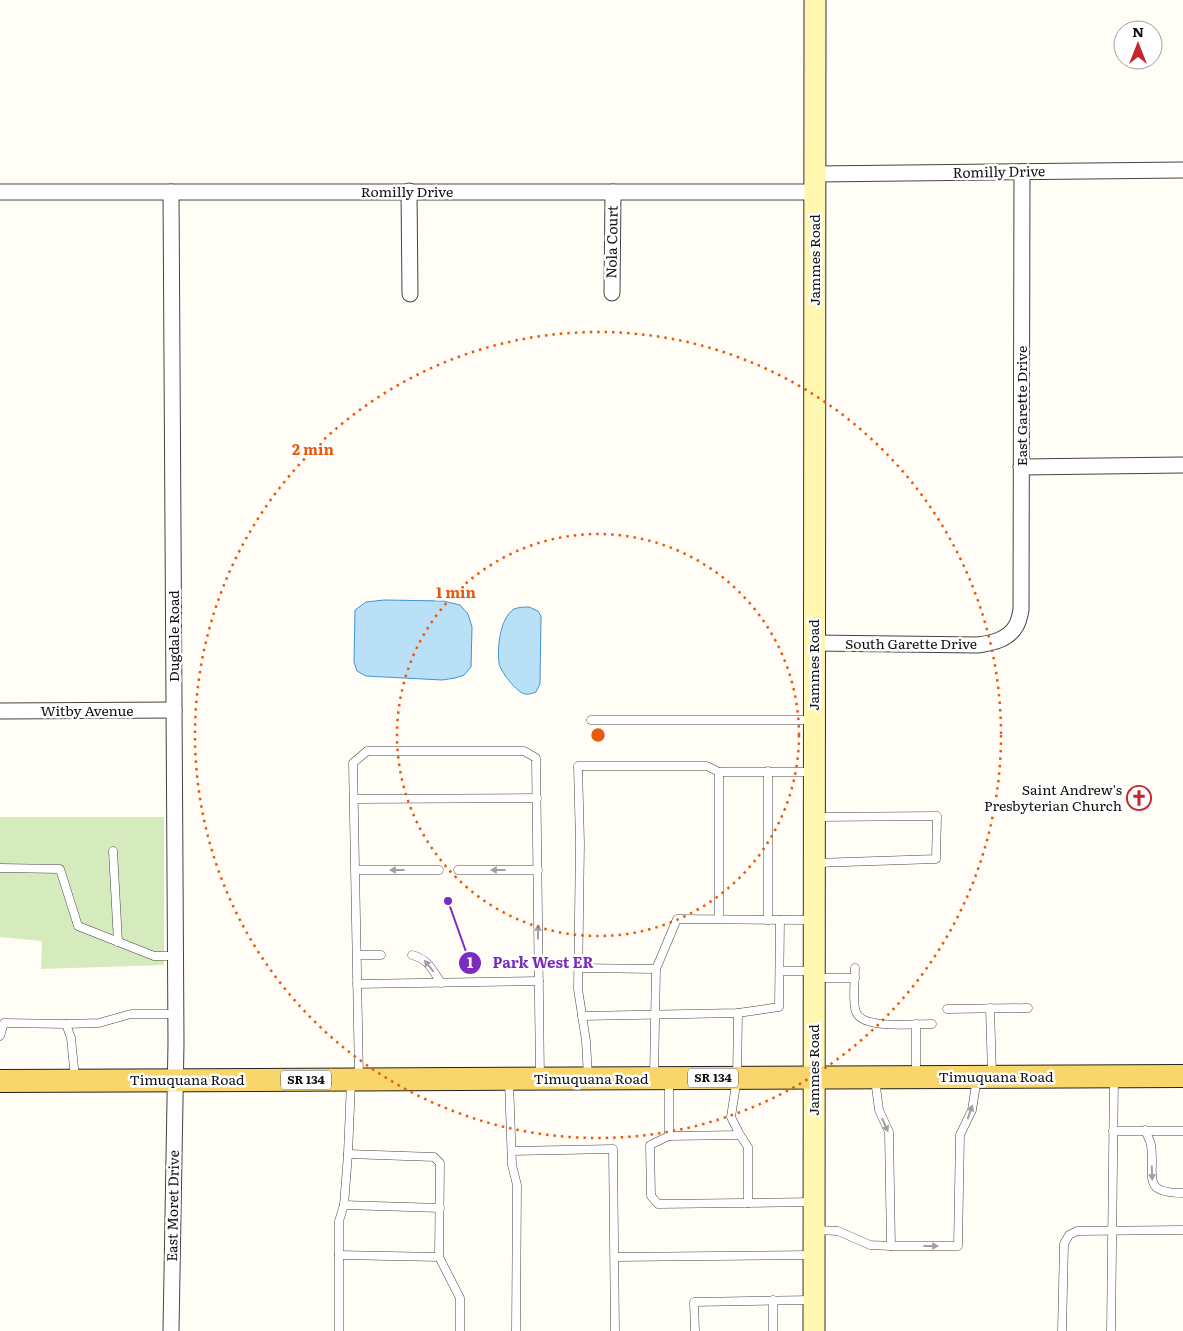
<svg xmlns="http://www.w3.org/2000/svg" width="1183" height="1331" font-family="Literata,serif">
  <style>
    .green { fill: #d5ebbd }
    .water { fill: #b9e0f7; stroke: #3f96cf }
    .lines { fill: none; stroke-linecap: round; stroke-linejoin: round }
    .lane-casing { stroke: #444; stroke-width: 9 }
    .street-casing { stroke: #444; stroke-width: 17 }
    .secondary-casing { stroke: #333; stroke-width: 23 }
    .primary-casing { stroke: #222; stroke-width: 24 }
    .lane { stroke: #fff; stroke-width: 8 }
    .street { stroke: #fff; stroke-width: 15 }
    .secondary { stroke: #fff6b0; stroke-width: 21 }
    .primary { stroke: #f9d66b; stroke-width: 22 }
    .oneway { fill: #a0a0a0 }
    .ring { fill: none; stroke: #e8590c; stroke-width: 2.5; stroke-dasharray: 2.5 5 }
    .labels { text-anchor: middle; stroke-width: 5; stroke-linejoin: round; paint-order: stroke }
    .shield { fill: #fff; stroke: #585858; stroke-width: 1 }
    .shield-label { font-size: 12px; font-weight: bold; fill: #111 }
    .street-label { font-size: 14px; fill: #111; stroke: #fff }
    .poi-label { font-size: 14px; fill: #111; stroke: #fff; text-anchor: end }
    .centre { fill: #e8590c; stroke: #fff; stroke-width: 2.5 }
    .ring-label { font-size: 15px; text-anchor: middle; font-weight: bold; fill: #e8590c; stroke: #fff; stroke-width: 5; stroke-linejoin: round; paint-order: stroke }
    .leader { fill: none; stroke: #7b2cbf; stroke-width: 2 }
    .callout-dot { fill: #7b2cbf; stroke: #fff; stroke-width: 2 }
    .mark-label { font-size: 15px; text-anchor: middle; font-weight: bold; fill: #fff }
    .callout-label { font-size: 15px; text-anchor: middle; font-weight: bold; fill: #7b2cbf; stroke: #fff; stroke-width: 5; stroke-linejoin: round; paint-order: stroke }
  </style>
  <rect width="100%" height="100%" fill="#fffdf5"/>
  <polygon class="green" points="0,817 164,817 164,965 41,969 42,941 0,937"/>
  <g class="water">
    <polygon points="384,600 443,601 460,605 468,614 472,627 471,667 464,675 455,678 442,680 366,676 357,671 354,662 355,610 366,602"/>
    <path d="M529,607L538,611L541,616L540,684L536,692C533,693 528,695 525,694C517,693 500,671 499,663C497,647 500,618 514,609C519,607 525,607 529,607Z"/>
  </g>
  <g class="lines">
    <defs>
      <g id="lane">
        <polyline points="591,720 812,720"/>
        <polyline points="719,772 812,772"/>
        <polyline points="354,799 537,798"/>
        <polyline points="113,851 118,942"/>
        <polyline points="815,863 936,859 937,816 816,817"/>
        <polyline points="0,868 60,869 78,926 154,956 175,956"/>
        <polyline points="356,870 439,870"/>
        <polyline points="458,870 538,870"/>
        <polyline points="768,920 768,771"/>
        <polyline points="357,955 381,955"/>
        <path d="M412,955C428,959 432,969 441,983"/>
        <polyline points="578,968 656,969"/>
        <path d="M855,968C855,978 852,1007 857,1014C866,1029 915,1024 932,1024"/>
        <polyline points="780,971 812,971"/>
        <polyline points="816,978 855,978"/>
        <polyline points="357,984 539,981"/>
        <polyline points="990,1008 992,1074"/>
        <polyline points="947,1009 1028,1008"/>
        <polyline points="738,1013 737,1078 731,1117 740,1135 748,1147 748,1203"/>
        <polyline points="582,1016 738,1013 779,1007 780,920"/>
        <polyline points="66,1024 99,1023 131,1014 175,1014"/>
        <polyline points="916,1024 916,1075"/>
        <polyline points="0,1036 4,1023 66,1024 71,1038 75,1078"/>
        <polyline points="654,1076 656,969 677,919 812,920"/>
        <polyline points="359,1077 353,763 367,751 524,751 536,758 540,1078"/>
        <polyline points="588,1077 586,1041 578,989 580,843 578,766 707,766 719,772 719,919"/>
        <polyline points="875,1079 879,1110 889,1132 891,1246 958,1246 960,1135 972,1110 977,1078"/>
        <polyline points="669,1080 669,1136 650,1145 651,1196 658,1204 813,1202"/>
        <polyline points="509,1081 512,1165 517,1185 516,1331"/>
        <path d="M1145,1130C1147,1135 1150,1140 1151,1145C1156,1175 1139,1193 1183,1193"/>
        <polyline points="1113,1131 1183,1131"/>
        <polyline points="669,1136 740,1135"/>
        <polyline points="512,1151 613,1149 615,1331"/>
        <polyline points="348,1154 434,1157 440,1163 439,1257 460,1298 460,1331"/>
        <polyline points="344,1205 440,1208"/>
        <polyline points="816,1230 838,1231 870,1245 891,1246"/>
        <polyline points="339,1255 439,1257"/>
        <polyline points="615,1257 813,1255"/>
        <polyline points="773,1300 773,1331"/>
        <polyline points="339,1331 339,1221 344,1205 348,1154 351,1082"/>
        <polyline points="695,1331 694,1302 812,1300"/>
        <polyline points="1062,1331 1064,1244 1069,1235 1077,1231 1183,1230"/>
        <polyline points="1111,1331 1114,1078"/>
      </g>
      <g id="street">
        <polyline points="815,174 1183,170"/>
        <polyline points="409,191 410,294"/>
        <polyline points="0,192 815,192"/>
        <polyline points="171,192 176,1043 171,1331"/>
        <polyline points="612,293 613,192"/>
        <polyline points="1021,467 1183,465"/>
        <path d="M814,643L978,645C992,643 1008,640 1016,626C1019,621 1020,615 1021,610L1022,172"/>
        <polyline points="0,711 174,710"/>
      </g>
      <polyline id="secondary" points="814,1331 815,0"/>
      <polyline id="primary" points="0,1081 1183,1076"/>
    </defs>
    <use href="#lane" class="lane-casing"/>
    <use href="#street" class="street-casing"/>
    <use href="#secondary" class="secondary-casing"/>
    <use href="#primary" class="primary-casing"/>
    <use href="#lane" class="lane"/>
    <use href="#street" class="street"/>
    <use href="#secondary" class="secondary"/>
    <use href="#primary" class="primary"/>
  </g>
  <defs><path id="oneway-solid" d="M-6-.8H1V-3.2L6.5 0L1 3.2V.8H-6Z" transform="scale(1.25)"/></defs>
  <g class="oneway">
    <use href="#oneway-solid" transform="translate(397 870) rotate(180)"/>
    <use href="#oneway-solid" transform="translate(498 870) rotate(180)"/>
    <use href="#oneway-solid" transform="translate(538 932) rotate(-90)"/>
    <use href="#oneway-solid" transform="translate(429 966) rotate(-129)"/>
    <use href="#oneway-solid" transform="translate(970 1112) rotate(-71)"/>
    <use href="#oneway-solid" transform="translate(885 1125) rotate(66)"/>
    <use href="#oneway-solid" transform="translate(1152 1173) rotate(88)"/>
    <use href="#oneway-solid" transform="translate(931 1246)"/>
  </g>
  <g class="ring">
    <circle cx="598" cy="735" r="201"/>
    <circle cx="598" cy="735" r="403"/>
  </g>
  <defs>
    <symbol id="church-ring" viewBox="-11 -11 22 22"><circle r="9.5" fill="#fff" stroke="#c4262e" stroke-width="1.5"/><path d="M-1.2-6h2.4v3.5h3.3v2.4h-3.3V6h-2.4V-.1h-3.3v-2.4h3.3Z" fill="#c4262e"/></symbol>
  </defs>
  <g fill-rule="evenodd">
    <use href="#church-ring" x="1125" y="784" width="28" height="28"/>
  </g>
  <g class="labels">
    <g class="shield">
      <rect x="688" y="1068.5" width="50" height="19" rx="4"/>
      <rect x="281" y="1070.5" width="50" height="19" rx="4"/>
    </g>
    <g class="shield-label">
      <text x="713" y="1082">SR 134</text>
      <text x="306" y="1084">SR 134</text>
    </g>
    <g class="street-label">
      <text transform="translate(999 172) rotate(-1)" y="5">Romilly Drive</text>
      <text x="407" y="197">Romilly Drive</text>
      <text transform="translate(612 242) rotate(-89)" y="5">Nola Court</text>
      <text transform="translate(815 260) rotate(-90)" y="5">Jammes Road</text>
      <text transform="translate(1022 406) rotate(-90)" y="5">East Garette Drive</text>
      <text transform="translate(174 636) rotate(-90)" y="5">Dugdale Road</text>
      <text x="911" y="649">South Garette Drive</text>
      <text transform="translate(814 665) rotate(-90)" y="5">Jammes Road</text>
      <text x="87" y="716">Witby Avenue</text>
      <text transform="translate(814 1070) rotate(-90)" y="5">Jammes Road</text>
      <text x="996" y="1082">Timuquana Road</text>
      <text x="591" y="1084">Timuquana Road</text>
      <text x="187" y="1085">Timuquana Road</text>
      <text transform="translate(173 1206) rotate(-89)" y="5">East Moret Drive</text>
    </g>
    <g class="poi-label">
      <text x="1122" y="795">Saint Andrew's<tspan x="1122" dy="16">Presbyterian Church</tspan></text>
    </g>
  </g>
  <circle cx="598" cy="735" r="8" class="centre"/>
  <g class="ring-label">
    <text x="313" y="455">2 min</text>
    <text x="456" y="598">1 min</text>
  </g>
  <path class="leader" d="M448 901L470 963"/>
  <g class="callout-dot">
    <circle cx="448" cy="901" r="5"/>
    <circle cx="470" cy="963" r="12"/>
  </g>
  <g class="mark-label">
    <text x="470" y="968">1</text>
  </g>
  <g class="callout-label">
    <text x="543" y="968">Park West ER</text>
  </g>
  <g transform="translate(1138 45)"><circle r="24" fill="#ffffff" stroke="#a0a0a0"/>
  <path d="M0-4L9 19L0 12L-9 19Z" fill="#c4262e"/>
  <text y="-8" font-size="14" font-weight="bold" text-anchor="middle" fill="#111111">N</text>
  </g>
</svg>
